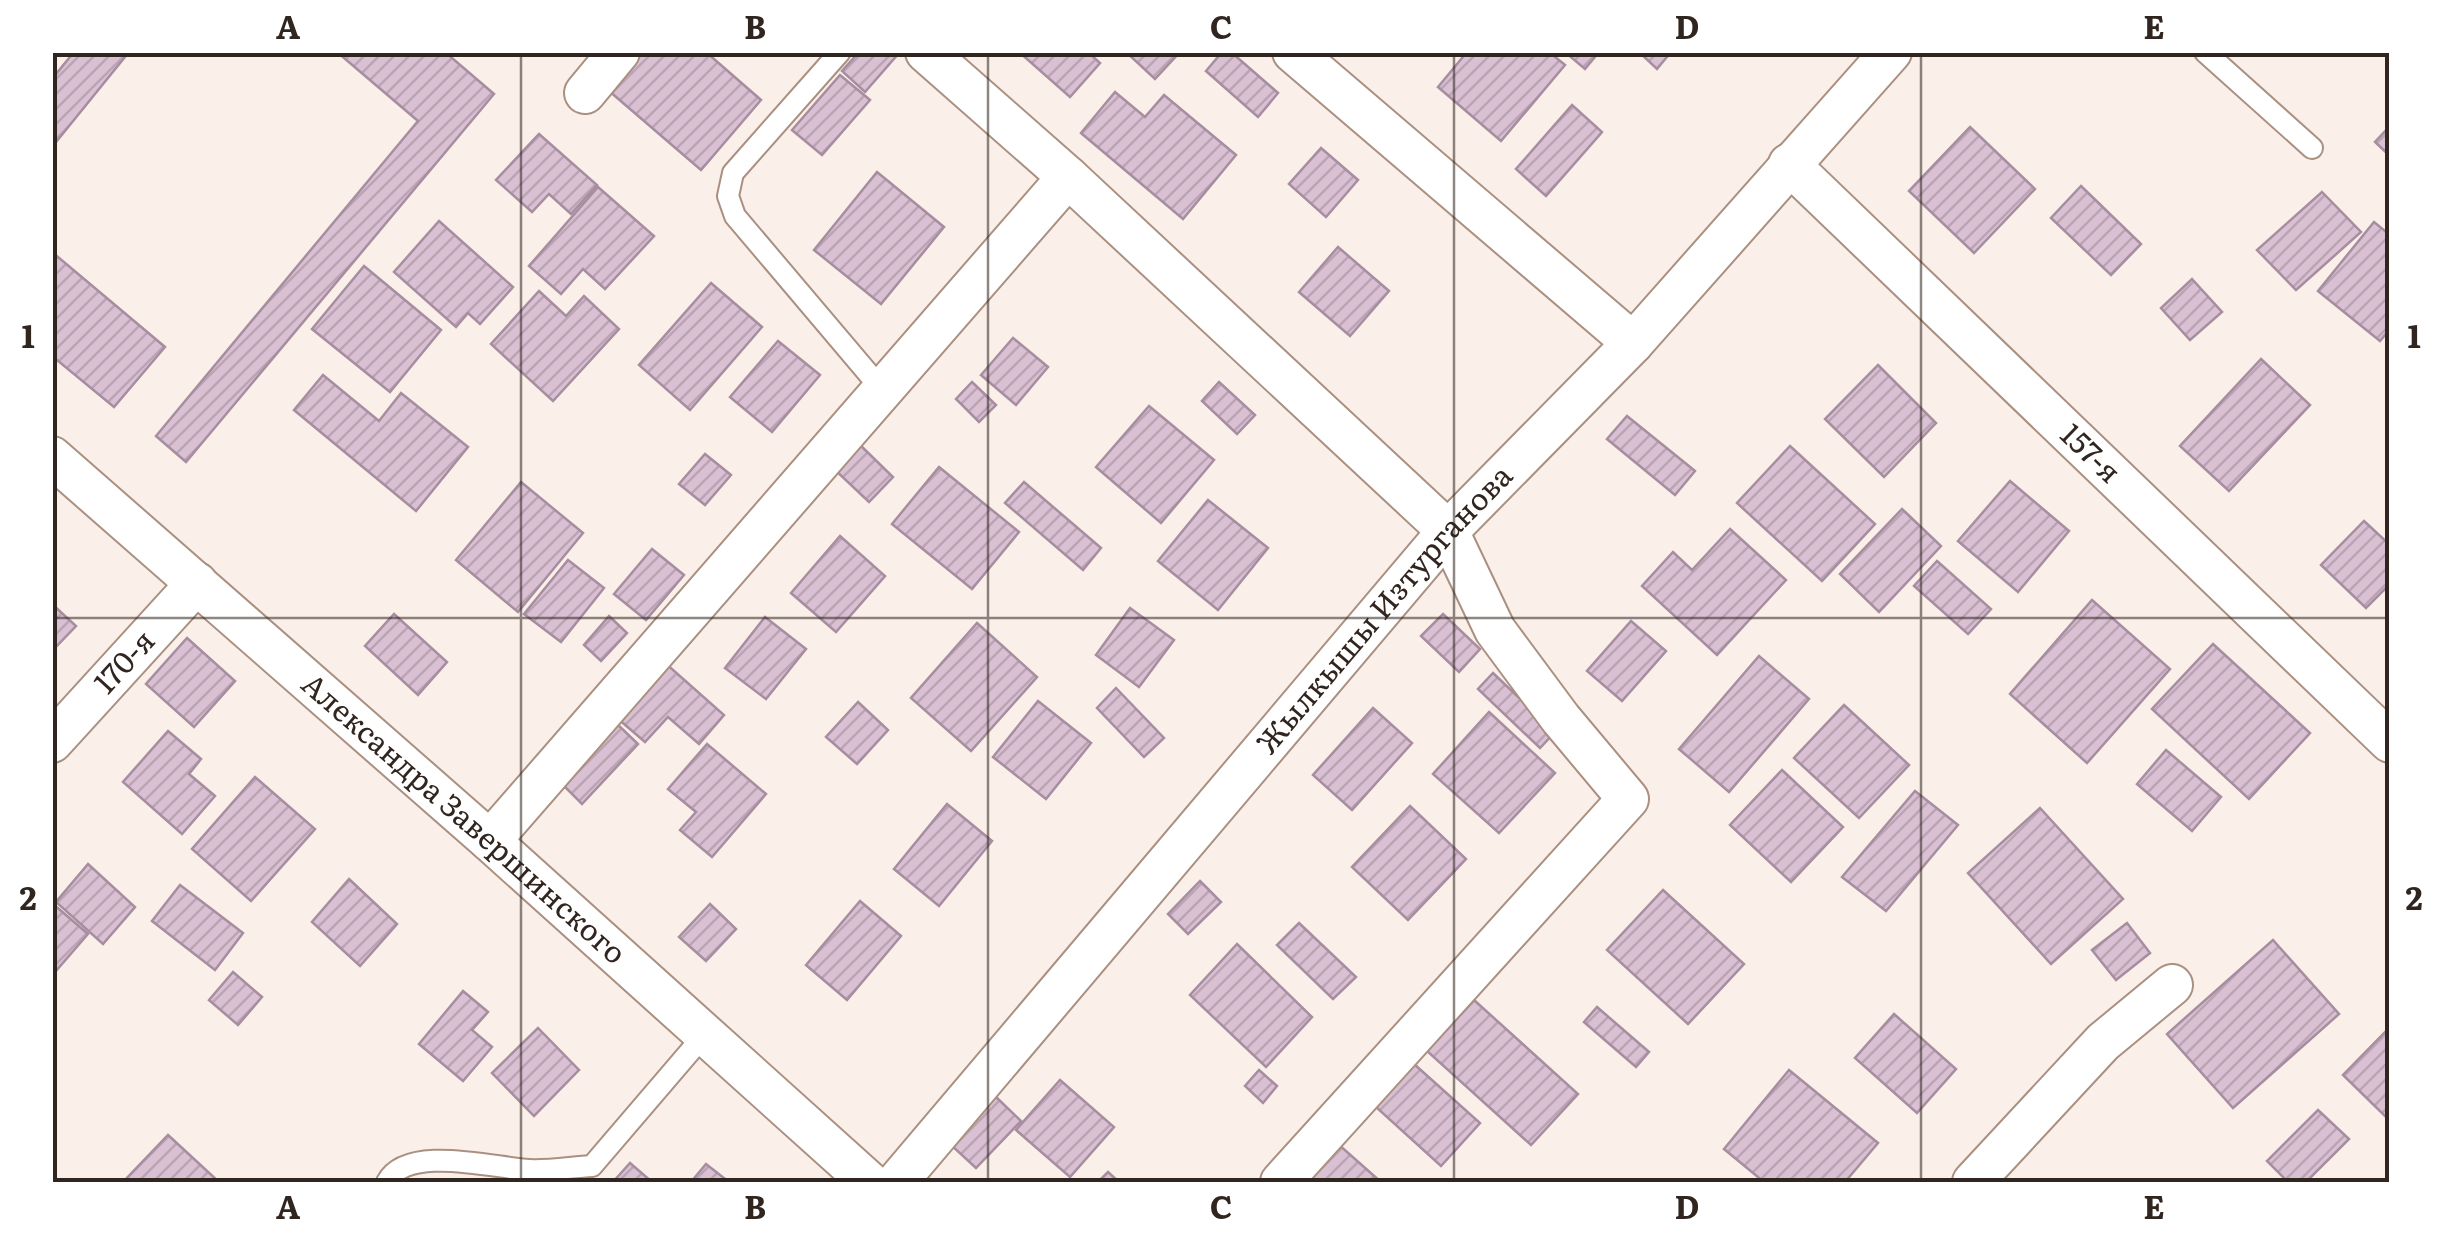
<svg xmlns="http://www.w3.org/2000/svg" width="2442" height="1235" font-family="Literata,serif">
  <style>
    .building { fill: url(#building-hatch); stroke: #a68d9f; stroke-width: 2.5 }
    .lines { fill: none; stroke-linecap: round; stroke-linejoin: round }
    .lane-casing { stroke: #aa9081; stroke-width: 24 }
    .street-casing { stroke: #aa9081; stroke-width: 44 }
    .lane { stroke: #fff; stroke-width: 20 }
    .street { stroke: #fff; stroke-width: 40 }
    .grid { fill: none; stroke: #30251f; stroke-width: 2.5; stroke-opacity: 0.55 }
    .labels { text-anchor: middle; stroke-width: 9; stroke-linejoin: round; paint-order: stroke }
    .street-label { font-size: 30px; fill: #30251f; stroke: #fff }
    .neatline { fill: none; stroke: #30251f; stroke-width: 4 }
    .grid-label { font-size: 32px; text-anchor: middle; font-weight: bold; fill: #30251f }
  </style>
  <defs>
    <pattern id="building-hatch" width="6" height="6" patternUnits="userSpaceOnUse" patternTransform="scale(2.5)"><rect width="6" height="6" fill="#dac0d3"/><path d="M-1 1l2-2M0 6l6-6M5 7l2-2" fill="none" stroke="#bba5b5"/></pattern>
  </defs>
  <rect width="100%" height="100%" fill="#fbefe9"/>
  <g class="building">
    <polygon points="74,52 129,52 52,147 52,79"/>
    <polygon points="337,52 445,52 494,94 186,462 156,436 418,121"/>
    <polygon points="628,52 706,52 761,100 701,170 601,84"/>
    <polygon points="859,52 898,52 899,53 865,92 842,71"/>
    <polygon points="1019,52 1088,52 1100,63 1070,97"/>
    <polygon points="1126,52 1180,52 1155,79"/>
    <polygon points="1222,52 1231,52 1278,93 1258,117 1206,71"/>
    <polygon points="1467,52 1549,52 1565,65 1501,141 1438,87"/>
    <polygon points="1565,52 1599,52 1585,69"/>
    <polygon points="1639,52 1671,52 1657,69"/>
    <polygon points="840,75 870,100 822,155 792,130"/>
    <polygon points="1115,92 1145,117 1164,95 1236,155 1183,219 1081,133"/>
    <polygon points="1572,105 1602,132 1546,196 1516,169"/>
    <polygon points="2390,126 2390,156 2375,142"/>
    <polygon points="1970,127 2035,189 1974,253 1909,191"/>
    <polygon points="539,134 597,185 571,214 549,194 532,212 496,180"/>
    <polygon points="1321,148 1358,180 1326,217 1289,184"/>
    <polygon points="877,172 944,227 881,304 814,250"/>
    <polygon points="2081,186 2141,244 2111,275 2051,218"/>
    <polygon points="598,187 654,236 605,289 583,269 561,294 529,266"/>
    <polygon points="2322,192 2361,232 2296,290 2257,250"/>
    <polygon points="439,221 513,287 480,324 468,313 456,327 394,272"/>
    <polygon points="2374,222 2390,235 2390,329 2380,341 2318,291"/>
    <polygon points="1338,247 1389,291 1350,336 1299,292"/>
    <polygon points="52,252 165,347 114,407 52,356"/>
    <polygon points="364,266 441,330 390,392 312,329"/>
    <polygon points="2192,279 2222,312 2190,340 2161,308"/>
    <polygon points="711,283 762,327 690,410 639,365"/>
    <polygon points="539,291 566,316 584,296 619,329 553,401 491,344"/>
    <polygon points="1013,338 1048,367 1016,405 981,375"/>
    <polygon points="778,341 820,375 772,432 730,397"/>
    <polygon points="2261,359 2310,405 2229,491 2180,446"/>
    <polygon points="1878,365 1936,423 1884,477 1825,419"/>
    <polygon points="323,375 379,421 401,393 468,447 416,511 294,410"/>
    <polygon points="972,382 996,405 979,422 956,399"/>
    <polygon points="1219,382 1255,415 1237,434 1202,401"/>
    <polygon points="1149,406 1214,460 1161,523 1096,467"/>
    <polygon points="1627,416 1695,471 1675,495 1607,439"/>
    <polygon points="858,443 893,477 869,502 834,469"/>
    <polygon points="1790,446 1875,524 1822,581 1737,503"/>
    <polygon points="705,454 731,475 705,505 679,484"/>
    <polygon points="939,467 1019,532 972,589 892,524"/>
    <polygon points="2010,481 2069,531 2018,592 1958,541"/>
    <polygon points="521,482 583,533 518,612 456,560"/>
    <polygon points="1024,482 1101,548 1083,570 1005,503"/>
    <polygon points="1208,500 1268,548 1218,610 1158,561"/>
    <polygon points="1902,509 1941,546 1879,612 1840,574"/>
    <polygon points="2364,521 2390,545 2390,584 2366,608 2321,565"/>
    <polygon points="1730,529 1786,580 1717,655 1642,586 1673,552 1692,570"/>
    <polygon points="840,536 885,576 836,632 791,593"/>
    <polygon points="652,549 684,575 646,620 614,594"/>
    <polygon points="568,560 604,588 561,642 524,614"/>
    <polygon points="1937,561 1991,609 1968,634 1914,586"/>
    <polygon points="2092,600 2170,669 2087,763 2010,694"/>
    <polygon points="52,604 76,626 52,651"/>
    <polygon points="1130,608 1174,640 1139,687 1096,655"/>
    <polygon points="394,614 447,662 418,695 365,646"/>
    <polygon points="1443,614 1480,649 1459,672 1421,636"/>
    <polygon points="609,616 627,633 601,661 584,645"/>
    <polygon points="765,617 806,649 766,699 725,668"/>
    <polygon points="1631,621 1666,651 1622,701 1587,671"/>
    <polygon points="977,623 1037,677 971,751 911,698"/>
    <polygon points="187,638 235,681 194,727 146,684"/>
    <polygon points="2213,644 2310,733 2249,799 2152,709"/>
    <polygon points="1759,656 1809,699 1729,792 1679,749"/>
    <polygon points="664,662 724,715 699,744 668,717 645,742 616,717"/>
    <polygon points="1493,673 1555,732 1540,748 1478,689"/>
    <polygon points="1116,688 1164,738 1144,757 1097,708"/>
    <polygon points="1038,701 1091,743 1046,799 993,757"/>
    <polygon points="858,702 888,730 857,764 826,737"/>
    <polygon points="1844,705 1909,765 1859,818 1794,758"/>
    <polygon points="1373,708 1412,743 1352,810 1313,775"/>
    <polygon points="1489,712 1555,773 1499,833 1433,774"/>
    <polygon points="616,723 638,744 582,804 561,783"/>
    <polygon points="168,731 201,759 189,774 215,796 182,834 123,782"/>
    <polygon points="707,744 766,794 712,857 680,830 696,812 668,789"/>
    <polygon points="2166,750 2221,797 2192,831 2137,784"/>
    <polygon points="1782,770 1843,827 1791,882 1730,825"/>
    <polygon points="255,777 315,829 251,901 192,849"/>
    <polygon points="1915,791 1958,825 1886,911 1842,877"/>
    <polygon points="947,804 992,841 939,906 894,869"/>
    <polygon points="1410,806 1466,859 1408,920 1352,867"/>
    <polygon points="2040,808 2123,899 2051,964 1968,873"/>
    <polygon points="88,864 135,907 103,944 56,902"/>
    <polygon points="349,879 397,924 360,966 312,922"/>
    <polygon points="1200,881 1221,902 1188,934 1168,914"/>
    <polygon points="180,885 243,933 215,970 152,921"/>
    <polygon points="1663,890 1744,964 1688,1024 1607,950"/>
    <polygon points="860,901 901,936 847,1000 806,965"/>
    <polygon points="52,903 88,934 55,972 52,970"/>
    <polygon points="710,904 736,929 706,961 679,937"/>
    <polygon points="1299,923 1356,977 1333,999 1277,945"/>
    <polygon points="2127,923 2150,953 2116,980 2092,950"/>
    <polygon points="2273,940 2339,1014 2233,1108 2167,1034"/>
    <polygon points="1237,944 1312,1017 1266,1067 1190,995"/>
    <polygon points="233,972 262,997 238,1025 209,1000"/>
    <polygon points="463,991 488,1012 472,1030 492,1047 463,1081 419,1044"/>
    <polygon points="1474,1000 1578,1094 1531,1145 1427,1051"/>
    <polygon points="1597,1007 1649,1052 1636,1067 1584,1022"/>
    <polygon points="1894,1014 1956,1069 1917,1113 1855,1058"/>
    <polygon points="2390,1027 2390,1113 2386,1117 2343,1075"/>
    <polygon points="538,1028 579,1070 534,1116 492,1073"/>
    <polygon points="1404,1055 1480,1123 1441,1166 1366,1098"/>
    <polygon points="1259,1070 1277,1086 1263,1103 1245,1086"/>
    <polygon points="1789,1070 1878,1143 1845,1182 1764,1182 1724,1149"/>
    <polygon points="1060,1080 1114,1127 1070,1177 1016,1130"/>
    <polygon points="996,1097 1021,1121 976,1168 951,1145"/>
    <polygon points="2318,1110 2349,1139 2306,1182 2288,1182 2267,1161"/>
    <polygon points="168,1135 219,1182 123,1182"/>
    <polygon points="1338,1144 1381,1182 1303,1182"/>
    <polygon points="630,1163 652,1182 613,1182"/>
    <polygon points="706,1164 729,1182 691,1182"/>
    <polygon points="1108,1172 1119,1182 1098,1182"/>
  </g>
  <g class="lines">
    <defs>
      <g id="lane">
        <polyline points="840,52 733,173 728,196 735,216 884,392"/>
        <polyline points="2205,52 2312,148"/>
        <path d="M387,1182C407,1144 494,1168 529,1170C550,1171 572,1167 592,1166L705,1034"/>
      </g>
      <g id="street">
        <polyline points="926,52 1068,177 1448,531 1495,630 1561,719 1628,799 1281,1182"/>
        <polyline points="1293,52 1633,343"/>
        <polyline points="585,93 619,52"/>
        <path id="s1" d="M1789,164L2390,742"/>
        <path id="s2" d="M52,457L490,841L869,1182"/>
        <path id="s3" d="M52,742L197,583"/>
        <polyline points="490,841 1068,177"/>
        <path id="s4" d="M897,1182L1448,531L1633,343L1891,52"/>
        <polyline points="1973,1182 2103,1042 2172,985"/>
      </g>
    </defs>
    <use href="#lane" class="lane-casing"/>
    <use href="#street" class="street-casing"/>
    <use href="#lane" class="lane"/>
    <use href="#street" class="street"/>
  </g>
  <path class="grid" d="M521,52V1182M988,52V1182M1454,52V1182M1921,52V1182M52,618H2390"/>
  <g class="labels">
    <g class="street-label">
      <text dy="10" stroke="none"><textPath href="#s1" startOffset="418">157-я</textPath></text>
      <text dy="10" stroke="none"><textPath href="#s4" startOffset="752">Жылкышы Изтурганова</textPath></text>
      <text dy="10" stroke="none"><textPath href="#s3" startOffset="108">170-я</textPath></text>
      <text dy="10" stroke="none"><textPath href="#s2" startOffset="548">Александра Завершинского</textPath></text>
    </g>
  </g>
  <rect width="2442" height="1235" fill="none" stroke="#ffffff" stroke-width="110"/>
  <rect x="55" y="55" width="2332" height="1125" class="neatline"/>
  <g class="grid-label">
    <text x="288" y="39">A</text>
    <text x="755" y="39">B</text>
    <text x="1221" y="39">C</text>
    <text x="1687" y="39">D</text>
    <text x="2154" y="39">E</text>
    <text x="28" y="348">1</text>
    <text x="2414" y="348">1</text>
    <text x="28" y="910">2</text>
    <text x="2414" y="910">2</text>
    <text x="288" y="1219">A</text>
    <text x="755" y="1219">B</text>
    <text x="1221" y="1219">C</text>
    <text x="1687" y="1219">D</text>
    <text x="2154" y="1219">E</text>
  </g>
</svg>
